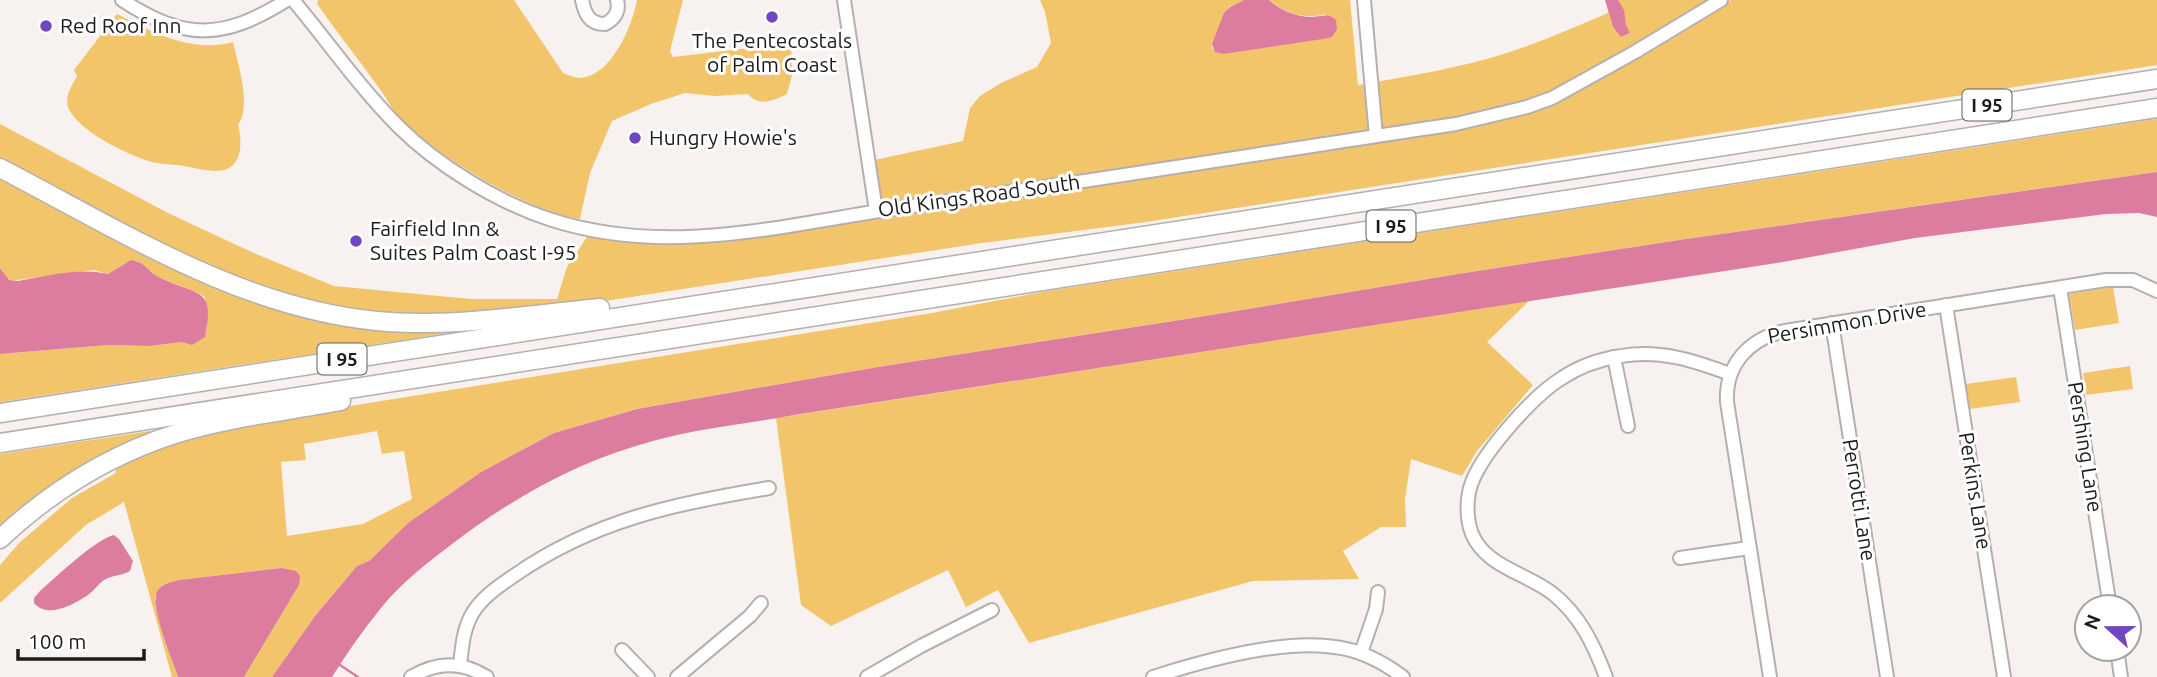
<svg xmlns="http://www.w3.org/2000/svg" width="2157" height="677" font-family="Ubuntu,sans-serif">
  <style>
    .green { fill: #f3c56a; fill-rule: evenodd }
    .water { fill: #dc7d9f }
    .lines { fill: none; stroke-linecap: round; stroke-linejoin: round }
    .stream { stroke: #dc7d9f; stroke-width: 2.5 }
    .minor-casing { stroke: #b5afae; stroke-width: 16 }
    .highway-casing { stroke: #b5afae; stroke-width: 21 }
    .minor { stroke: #fff; stroke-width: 12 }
    .highway { stroke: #fff; stroke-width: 18 }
    .poi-dot { fill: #7047c0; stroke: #fff; stroke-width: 2.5 }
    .labels { text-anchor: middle; stroke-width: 6; stroke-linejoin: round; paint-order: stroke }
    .shield { fill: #fff; stroke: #605f5f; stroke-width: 2 }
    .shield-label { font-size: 19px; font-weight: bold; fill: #1c1a1a }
    .poi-label { font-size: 21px; fill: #1c1a1a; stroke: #fff; text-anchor: start }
    .street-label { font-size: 21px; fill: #1c1a1a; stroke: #fff }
  </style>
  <rect width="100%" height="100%" fill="#f7f2f0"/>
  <g class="green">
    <path d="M318,0H514L563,73C568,75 575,78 580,78C612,76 632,26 637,0H683L670,51L673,57L791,43L792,75L787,94C773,101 759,107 748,94L715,96L685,93L651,104L612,121L590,173L580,219C527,211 431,154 396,113C391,108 388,101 384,95C362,64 339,35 317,4Z"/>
    <path d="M1040,0H1244L1229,7L1212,44V48L1224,54L1332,37L1325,14C1305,20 1285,13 1269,0H1350L1358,85C1410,76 1460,68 1510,52C1544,41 1577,26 1610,12L1611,22L1621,37L1630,33C1624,25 1624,11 1618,0H1711C1659,32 1607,68 1551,92C1528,101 1503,107 1479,114L1039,184L959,191L870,205L865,162L963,141L970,108L980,96L1001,83L1037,67L1051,43L1045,12Z"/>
    <polygon points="1731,0 2157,0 2157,65 1146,222 982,243 599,302 433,318 330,309 221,275 0,159 0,124 170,214 256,254 334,286 471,299 557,299 567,267 589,234 662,243 691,244 739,240 994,200 1557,101 1593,84"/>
    <path d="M117,14C154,33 191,53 233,42C238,65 252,105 238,125C242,139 243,162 227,169C214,174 197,168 184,166C175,164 166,165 157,163C134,159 67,127 67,101C67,92 73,84 77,76L74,70Z"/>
    <path d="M2157,119V172L1686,239L1458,274L1193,318L878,367L637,409L554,433L481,472L408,523L369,561L357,566L315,616L272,677H244L299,585L281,568L179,580L162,585L155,597L161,627L178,677H172L124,502L86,525L0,603V565L19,543L72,498L116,473L115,466L144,450L262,420L932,313L1047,291ZM377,431L382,454L404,451L412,499L363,524L287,536L281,462L306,460L304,444Z"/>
    <path d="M0,175L255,297L474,329L0,402V354L108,345L150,346L182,342L207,329L205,297C190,287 173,285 159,277C148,271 145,262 131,260L108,274L94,270L9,281L0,268Z"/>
    <polygon points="2113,287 2119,323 2075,330 2069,294"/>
    <polygon points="1529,301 1487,342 1533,385 1477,451 1462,476 1411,459 1405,500 1406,527 1381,527 1343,551 1359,579 1253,581 1029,643 998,590 966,607 948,570 831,626 801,605 776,418"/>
    <polygon points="2130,366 2133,389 2086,395 2083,373"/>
    <polygon points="2016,377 2020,402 1970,409 1966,384"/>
    <polygon points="183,426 170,433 0,534 0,454"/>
  </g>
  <g class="water">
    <path d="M1244,0H1269C1280,10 1295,16 1310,17C1321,17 1328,12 1336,20L1337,29L1332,37L1323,39L1224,54L1215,52L1212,44L1224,13L1230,7Z"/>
    <polygon points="1605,0 1618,0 1624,10 1626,25 1630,33 1621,37 1613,27"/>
    <path d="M2157,172V217L2139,213L2106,214L1915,238L1783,262L794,415C747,424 699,428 653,441C578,461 514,497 452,544C427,563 401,583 381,608C363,630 347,653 332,677H272L315,616L357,566L369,561L408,523L481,472L554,433L637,409L878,367L1193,318L1458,274L1686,239Z"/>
    <path d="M131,260C147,263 147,271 159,277C194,296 217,284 205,337L192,345L182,342L150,346L108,345L0,354V268L9,280L18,281C47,276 78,267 108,274Z"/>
    <path d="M114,535L119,539L133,561L130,571C122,576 112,575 104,580C98,584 94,591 88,595C73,605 47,619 34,603V598L40,591C55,578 97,538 114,535Z"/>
    <path d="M281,568L296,571L300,576L299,585L244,677H178C173,660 148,604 158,590C163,583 172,582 179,580Z"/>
  </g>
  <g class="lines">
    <polyline class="stream" points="340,665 358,677"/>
    <defs>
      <g id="minor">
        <path d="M122,0C185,41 223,40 287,0"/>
        <path d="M293,0C328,42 360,88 399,127C437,165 497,202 549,219C670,259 790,223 912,206C1094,181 1275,151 1456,124L1527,107L1552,98L1635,52L1721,0"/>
        <path d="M582,0C585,14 589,24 605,24C615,19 620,11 617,0"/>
        <polyline points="844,0 876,211"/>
        <polyline points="1364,0 1376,136"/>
        <polyline points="2060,288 2110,607"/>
        <polyline points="1946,305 2004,677"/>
        <polyline points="1832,323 1887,677"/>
        <polyline points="1614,357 1628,426"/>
        <polyline points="1680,558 1749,548"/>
        <polyline points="2117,649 2121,677"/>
        <polyline points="622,650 648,677"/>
        <polyline points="1361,653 1376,609 1378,592"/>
        <path d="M460,665C462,648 463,630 472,614C482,597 499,586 515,575C594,520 677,503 769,488"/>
        <path d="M411,677C436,662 462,661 487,677"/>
        <polyline points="677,677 750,616 761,603"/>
        <polyline points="867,677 921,646 992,610"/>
        <path d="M1153,677C1203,661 1283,639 1335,647C1360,650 1383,662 1403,677"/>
        <path d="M1606,677C1594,645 1580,615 1552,593C1526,573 1486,567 1472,534C1466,518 1466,498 1472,482C1484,451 1534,395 1562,378C1580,366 1601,359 1621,356C1660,349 1695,361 1730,374"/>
        <path d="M1770,677L1727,402C1725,364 1750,338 1785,331L2106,280H2133L2157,291"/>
      </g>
      <g id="highway">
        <path d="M0,168C120,230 240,308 377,321C451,328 526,315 600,308"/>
        <polyline points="0,413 2157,79"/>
        <polyline points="0,443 2157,108"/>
        <path d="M0,539C51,491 111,454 178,433C231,417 287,411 341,401"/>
      </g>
    </defs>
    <use href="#minor" class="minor-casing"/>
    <use href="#highway" class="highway-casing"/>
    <use href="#minor" class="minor"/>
    <use href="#highway" class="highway"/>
  </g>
  <g class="poi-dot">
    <circle cx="772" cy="17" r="7"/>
    <circle cx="46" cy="26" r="7"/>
    <circle cx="635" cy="138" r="7"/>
    <circle cx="356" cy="241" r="7"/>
  </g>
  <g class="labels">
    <g class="shield">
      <rect x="1962.5" y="89.5" width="49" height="31" rx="5"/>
      <rect x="1366.5" y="210.5" width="49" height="31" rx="5"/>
      <rect x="317.5" y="343.5" width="49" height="31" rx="5"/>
    </g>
    <g class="shield-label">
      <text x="1987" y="112">I 95</text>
      <text x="1391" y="233">I 95</text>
      <text x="342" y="366">I 95</text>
    </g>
    <g class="poi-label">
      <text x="60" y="33">Red Roof Inn</text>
      <text x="772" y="48" text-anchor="middle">The Pentecostals<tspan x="772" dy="24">of Palm Coast</tspan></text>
      <text x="649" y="145">Hungry Howie's</text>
      <text x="370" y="236">Fairfield Inn &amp;<tspan x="370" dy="24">Suites Palm Coast I-95</tspan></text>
    </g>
    <g class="street-label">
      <text transform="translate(979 196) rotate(-8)" y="7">Old Kings Road South</text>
      <text transform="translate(1847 323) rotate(-10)" y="7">Persimmon Drive</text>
      <text transform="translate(2085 447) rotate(81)" y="7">Pershing Lane</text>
      <text transform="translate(1975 491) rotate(81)" y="7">Perkins Lane</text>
      <text transform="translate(1859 500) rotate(81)" y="7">Perrotti Lane</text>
    </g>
  </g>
  <g transform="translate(2108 628) rotate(291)"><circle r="33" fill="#ffffff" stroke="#a4a3a3" stroke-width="2"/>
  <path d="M0-5L12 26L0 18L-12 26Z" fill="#7047c0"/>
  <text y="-10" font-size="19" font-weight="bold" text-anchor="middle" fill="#1c1a1a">N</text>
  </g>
  <path d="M18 649v10h126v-10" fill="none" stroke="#1c1a1a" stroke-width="3.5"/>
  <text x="28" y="649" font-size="21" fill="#1c1a1a" stroke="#ffffff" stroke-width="5" paint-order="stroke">100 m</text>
</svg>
